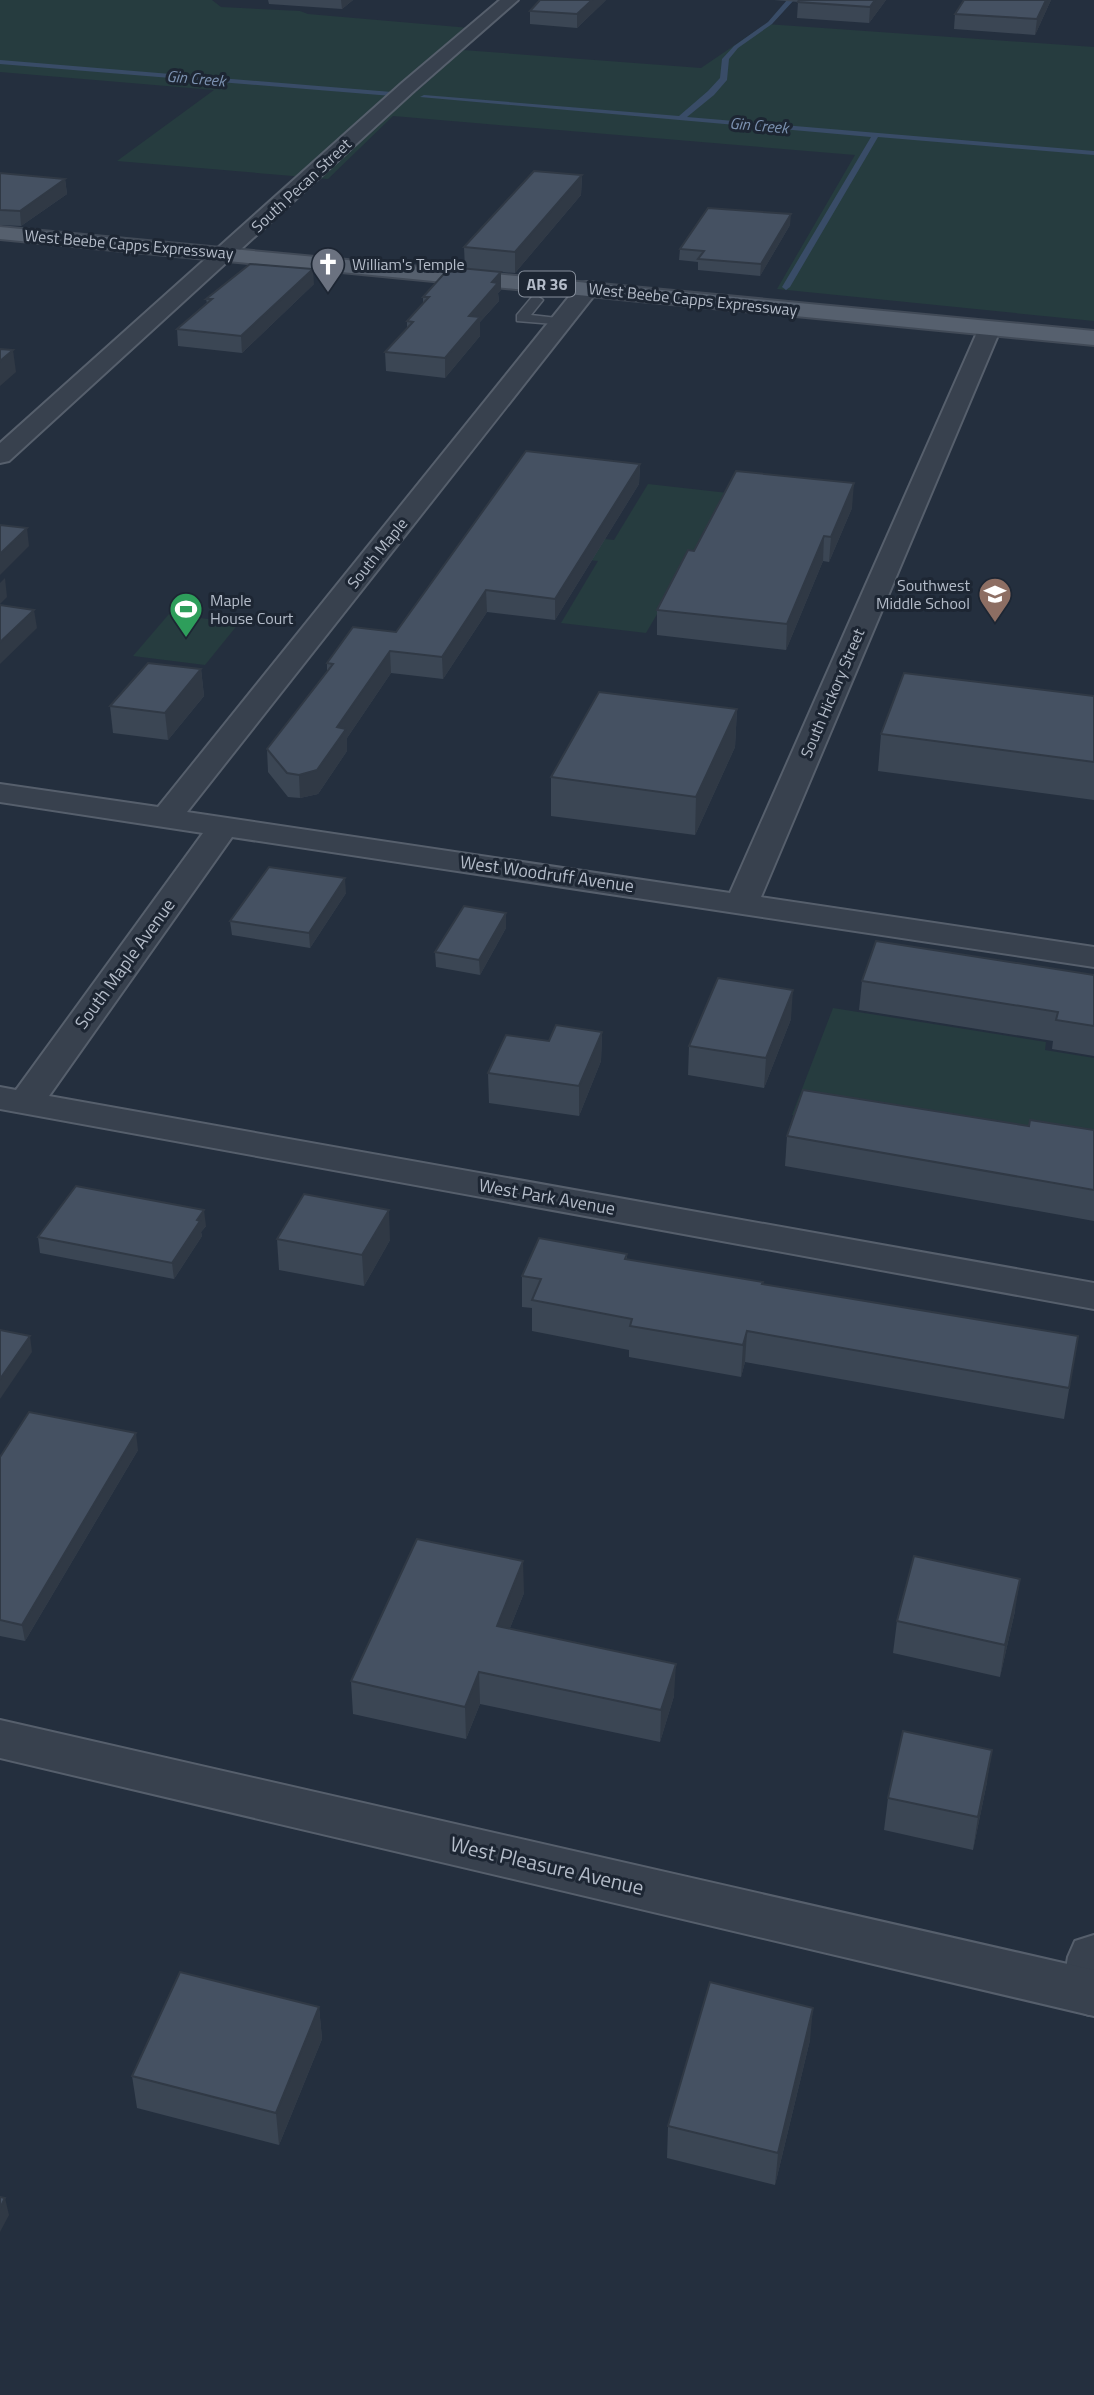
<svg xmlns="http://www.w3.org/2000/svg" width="1094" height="2395" font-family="'Titillium Web',sans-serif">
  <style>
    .green { fill: #263c3f }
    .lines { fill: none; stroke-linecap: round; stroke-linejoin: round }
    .stream { fill: #394c67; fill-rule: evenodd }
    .service-casing { stroke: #565f6c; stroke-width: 3 }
    .minor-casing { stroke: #565f6c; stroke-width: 4 }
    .tertiary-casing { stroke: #565f6c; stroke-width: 4 }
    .primary-casing { stroke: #414a57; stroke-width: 4 }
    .service { fill: #38414e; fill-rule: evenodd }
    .minor { fill: #38414e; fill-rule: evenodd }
    .tertiary { fill: #38414e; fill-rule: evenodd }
    .primary { fill: #56606e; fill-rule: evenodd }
    .wall { fill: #3b4654 }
    .shaded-wall { fill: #303945 }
    .building { fill: #455162; stroke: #303945; stroke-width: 2 }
    .labels { text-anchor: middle; stroke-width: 6; stroke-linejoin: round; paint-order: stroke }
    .far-water-label { font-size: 16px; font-style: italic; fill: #7c92b1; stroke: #1d2633 }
    .far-street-label { font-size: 16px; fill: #b4bcc9; stroke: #1d2633 }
    .far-poi-label { font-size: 16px; fill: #b4bcc9; stroke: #1d2633; text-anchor: start }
    .shield { fill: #1d2633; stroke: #878f9c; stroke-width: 2 }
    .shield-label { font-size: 16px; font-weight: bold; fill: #b4bcc9 }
    .street-label { font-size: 18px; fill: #b4bcc9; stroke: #1d2633 }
    .near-street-label { font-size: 21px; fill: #b4bcc9; stroke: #1d2633 }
  </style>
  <rect width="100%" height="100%" fill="#242f3e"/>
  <g class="green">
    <polygon points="0,0 212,0 221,7 300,11 308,14 470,28 399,90 416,92 463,50 701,68 766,24 1094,47 1094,321 777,289 855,155 393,116 328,179 117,161 214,90 0,72"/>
    <polygon points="648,484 728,493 646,633 561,623 598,561 526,553 540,532 614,540"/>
    <polygon points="169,614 239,623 205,665 133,656"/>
    <polygon points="833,1008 1046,1042 1045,1050 1094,1058 1094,1159 1014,1153 792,1115"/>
  </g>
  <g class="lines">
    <g class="stream">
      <polygon points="787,0 794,0 772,24 738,48 729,59 727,80 714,95 687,117 1094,151 1094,155 878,137 790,287 786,290 782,287 871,137 420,97 424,95 679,116 708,91 720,78 722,59 734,46 768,22"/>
      <polygon points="0,60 392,92 396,94 392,96 0,64"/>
    </g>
    <defs>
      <polygon id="service" points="537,296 543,300 531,315 566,319 566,325 517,321 517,315 532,297"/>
      <g id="minor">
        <polygon points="500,0 518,0 414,91 9,461 0,463 0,443 402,83"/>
        <polygon points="588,282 596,283 599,288 596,293 187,812 730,893 979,328 982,323 998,323 1001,328 761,897 1094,947 1094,967 232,837 49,1096 1094,1283 1094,1309 0,1109 0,1087 16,1090 203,833 0,802 0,784 158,807 580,283"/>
        <polygon points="1094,1935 1094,2013 1089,2015 1070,2008 1062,1992 1068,1957 1075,1941"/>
      </g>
      <polygon id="tertiary" points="0,1720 1094,1970 1094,2016 0,1758"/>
      <polygon id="primary" points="0,227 1094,331 1094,345 0,239"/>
    </defs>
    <use href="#service" class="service-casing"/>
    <use href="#minor" class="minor-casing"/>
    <use href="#tertiary" class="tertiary-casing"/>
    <use href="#primary" class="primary-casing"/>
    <use href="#service" class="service"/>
    <use href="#minor" class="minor"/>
    <use href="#tertiary" class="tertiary"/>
    <use href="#primary" class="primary"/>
  </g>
  <g class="wall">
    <polygon points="268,0 353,0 342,9 269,4"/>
    <polygon points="606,0 577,28 530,24 530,11"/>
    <polygon points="774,0 886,0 869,23 797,18 798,2"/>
    <polygon points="1051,0 1035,35 954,29 955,14"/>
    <polygon points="0,173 65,179 67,194 21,226 0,225"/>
    <polygon points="582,175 581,195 515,273 501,272 501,290 498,293 499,301 480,322 480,336 445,378 386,371 385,352 407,329 407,321 423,304 423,297 465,269 464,247"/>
    <polygon points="790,225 760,276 698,270 698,262 679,260 680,249"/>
    <polygon points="314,284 242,353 178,346 177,329 207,303 206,299"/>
    <polygon points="640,464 639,484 555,620 487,612 443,679 391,673 347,738 347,751 318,794 300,798 288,797 268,772 267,749 327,671 327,663 396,632"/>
    <polygon points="852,508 829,562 823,561 786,650 657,635 657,610 694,551"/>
    <polygon points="201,669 204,696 168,740 113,733 110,706"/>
    <polygon points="1094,696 1094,800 878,771 881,734"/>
    <polygon points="737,709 735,747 695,835 551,816 551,777"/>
    <polygon points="346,893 310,948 232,935 230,921"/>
    <polygon points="506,913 506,928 480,975 436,967 435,952"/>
    <polygon points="1094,975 1094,1056 1052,1049 1053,1041 859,1010 862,981"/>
    <polygon points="791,1019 764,1088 688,1075 689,1046"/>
    <polygon points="602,1032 601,1061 579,1116 489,1103 488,1073 549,1041"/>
    <polygon points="1094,1130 1094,1221 785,1166 787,1136"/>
    <polygon points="206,1226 201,1232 202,1236 174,1279 40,1253 38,1237"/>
    <polygon points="277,1239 390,1240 364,1286 279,1270"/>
    <polygon points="627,1254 627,1259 763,1284 1078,1336 1064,1419 745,1362 741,1377 629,1357 629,1350 532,1331 532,1308 522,1307 522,1276"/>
    <polygon points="138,1450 25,1641 0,1636 0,1457"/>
    <polygon points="524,1593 510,1628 674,1696 660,1742 480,1704 466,1739 353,1714 351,1681"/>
    <polygon points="1015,1611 1000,1677 893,1653 897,1621"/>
    <polygon points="987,1782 973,1850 884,1830 888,1798"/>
    <polygon points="319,2007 322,2039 279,2145 137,2108 132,2076"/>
    <polygon points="810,2040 775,2185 667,2158 668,2126"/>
  </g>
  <g class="shaded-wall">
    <polygon points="341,0 353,0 342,9"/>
    <polygon points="592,0 606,0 577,28 577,14"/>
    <polygon points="875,0 886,0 869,23 870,7"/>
    <polygon points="1046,0 1051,0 1035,35 1037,19"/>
    <polygon points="582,175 581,195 515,273 515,252"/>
    <polygon points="65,179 67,194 21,226 20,211"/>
    <polygon points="791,214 790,225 760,276 761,264"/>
    <polygon points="313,269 314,284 242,353 241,336"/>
    <polygon points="501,272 501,290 498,293 499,301 480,322 480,336 445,378 445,358 469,316 492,282"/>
    <polygon points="13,350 16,372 0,386 0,361"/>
    <polygon points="640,464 639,484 555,620 555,599"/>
    <polygon points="854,483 852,508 829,562 831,537"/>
    <polygon points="27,528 29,546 0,575 0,554"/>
    <polygon points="824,536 823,561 786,650 787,624"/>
    <polygon points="5,578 7,597 0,604 0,583"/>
    <polygon points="486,590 487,612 443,679 442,657"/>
    <polygon points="34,610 37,628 0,664 0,642"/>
    <polygon points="390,651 391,673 347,738 347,751 318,794 300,798 299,775 337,727"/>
    <polygon points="201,669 204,696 168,740 165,713"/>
    <polygon points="737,709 735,747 695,835 696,797"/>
    <polygon points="345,878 346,893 310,948 309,933"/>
    <polygon points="506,913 506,928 480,975 479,960"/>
    <polygon points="793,990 791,1019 764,1088 766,1058"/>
    <polygon points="602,1032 601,1061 579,1116 579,1086"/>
    <polygon points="204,1210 206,1226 201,1232 202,1236 174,1279 172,1263"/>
    <polygon points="389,1210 390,1240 364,1286 362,1255"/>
    <polygon points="747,1331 745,1362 741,1377 743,1345"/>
    <polygon points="30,1336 32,1352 0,1399 0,1379"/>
    <polygon points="136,1433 138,1450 25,1641 22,1625"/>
    <polygon points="523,1561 524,1593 498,1658 497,1626"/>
    <polygon points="1020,1579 1015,1611 1000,1677 1005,1645"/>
    <polygon points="676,1664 674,1696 660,1742 661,1710"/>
    <polygon points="479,1672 480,1704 466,1739 465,1707"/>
    <polygon points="992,1750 987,1782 973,1850 978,1817"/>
    <polygon points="319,2007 322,2039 279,2145 276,2113"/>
    <polygon points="813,2008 810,2040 775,2185 778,2153"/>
    <polygon points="5,2198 9,2215 0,2232 0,2208"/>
  </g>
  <g class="building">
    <polygon points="540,0 592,0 577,14 530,11"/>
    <polygon points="799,0 875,0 870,7 798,2"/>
    <polygon points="964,0 1046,0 1037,19 955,14"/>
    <polygon points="534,171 582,175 515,252 464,247"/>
    <polygon points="0,173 65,179 20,211 0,210"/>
    <polygon points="708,208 791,214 761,264 698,259 704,251 680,249"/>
    <polygon points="250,264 313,269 241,336 177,329 212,299 206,299"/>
    <polygon points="450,267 501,272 492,282 498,283 469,316 480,317 445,358 385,352 413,322 407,321 429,297 423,297"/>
    <polygon points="0,349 13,350 0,361"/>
    <polygon points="526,451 640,464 555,599 486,590 442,657 390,651 337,727 346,729 317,770 299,775 287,773 267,749 333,664 327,663 353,627 396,632"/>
    <polygon points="736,471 854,483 831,537 824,536 787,624 657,610 688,550 694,551"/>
    <polygon points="0,525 27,528 0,554"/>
    <polygon points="0,605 34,610 0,642"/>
    <polygon points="148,663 201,669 165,713 110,706"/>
    <polygon points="904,673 1094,696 1094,762 881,734"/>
    <polygon points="599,692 737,709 696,797 551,777"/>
    <polygon points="269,867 345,878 309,933 230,921"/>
    <polygon points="464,906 506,913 479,960 435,952"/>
    <polygon points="876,941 1094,975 1094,1026 1056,1020 1058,1012 862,981"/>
    <polygon points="718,978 793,990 766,1058 689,1046"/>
    <polygon points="556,1025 602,1032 579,1086 488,1073 506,1035 549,1041"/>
    <polygon points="803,1090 1029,1126 1030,1120 1094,1130 1094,1190 787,1136"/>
    <polygon points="76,1186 204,1210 197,1220 200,1221 172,1263 38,1237"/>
    <polygon points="304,1194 389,1210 362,1255 277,1239"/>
    <polygon points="539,1238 627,1254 625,1259 763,1282 762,1284 1078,1336 1069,1388 747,1331 743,1345 630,1326 632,1319 532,1300 541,1279 522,1276"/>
    <polygon points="0,1330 30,1336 0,1379"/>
    <polygon points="29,1412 136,1433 22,1625 0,1620 0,1457"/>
    <polygon points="417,1539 523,1561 497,1626 676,1664 661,1710 479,1672 465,1707 351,1681"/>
    <polygon points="914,1556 1020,1579 1005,1645 897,1621"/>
    <polygon points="903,1731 992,1750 978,1817 888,1798"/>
    <polygon points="180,1972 319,2007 276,2113 132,2076"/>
    <polygon points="710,1982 813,2008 778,2153 668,2126"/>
    <polygon points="0,2197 5,2198 0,2208"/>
  </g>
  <defs>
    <symbol id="church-pin" viewBox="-11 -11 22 30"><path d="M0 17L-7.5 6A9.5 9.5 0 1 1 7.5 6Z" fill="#6b7280" stroke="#1d2633"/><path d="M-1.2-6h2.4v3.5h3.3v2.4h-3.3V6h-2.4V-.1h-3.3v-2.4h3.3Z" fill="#fff"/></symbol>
    <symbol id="school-pin" viewBox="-11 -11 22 30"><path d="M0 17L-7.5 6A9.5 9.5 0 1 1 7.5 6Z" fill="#8d6e63" stroke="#1d2633"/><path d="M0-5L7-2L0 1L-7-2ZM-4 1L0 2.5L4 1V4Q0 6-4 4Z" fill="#fff"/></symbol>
    <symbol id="stadium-pin" viewBox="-11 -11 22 30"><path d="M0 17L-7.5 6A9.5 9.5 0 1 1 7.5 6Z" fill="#2e9e5b" stroke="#1d2633"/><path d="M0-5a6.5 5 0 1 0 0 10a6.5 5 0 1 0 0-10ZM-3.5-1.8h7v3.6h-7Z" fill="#fff"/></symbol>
  </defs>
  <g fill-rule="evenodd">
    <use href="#church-pin" x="309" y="245" width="38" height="52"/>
    <use href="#school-pin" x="976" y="575" width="38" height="52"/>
    <use href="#stadium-pin" x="167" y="590" width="38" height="52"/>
  </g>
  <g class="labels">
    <g class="far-water-label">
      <text transform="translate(196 78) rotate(5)" y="6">Gin Creek</text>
      <text transform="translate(759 125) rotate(5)" y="6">Gin Creek</text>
    </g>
    <g class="far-street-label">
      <text transform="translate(301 185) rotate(-43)" y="6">South Pecan Street</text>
      <text transform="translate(129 244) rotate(5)" y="6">West Beebe Capps Expressway</text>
      <text transform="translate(693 299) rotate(6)" y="6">West Beebe Capps Expressway</text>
      <text transform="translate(377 553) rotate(-51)" y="6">South Maple</text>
      <text transform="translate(832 693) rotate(-67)" y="6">South Hickory Street</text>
    </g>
    <g class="far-poi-label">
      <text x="352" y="270">William's Temple</text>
      <text x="970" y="591" text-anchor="end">Southwest<tspan x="970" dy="18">Middle School</tspan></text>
      <text x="210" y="606">Maple<tspan x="210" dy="18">House Court</tspan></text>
    </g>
    <rect class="shield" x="519" y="271.5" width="56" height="25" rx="5"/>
    <g class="shield-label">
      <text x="547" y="290">AR 36</text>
    </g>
    <g class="street-label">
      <text transform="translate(547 874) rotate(8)" y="6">West Woodruff Avenue</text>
      <text transform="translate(125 964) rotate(-54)" y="6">South Maple Avenue</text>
      <text transform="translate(547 1197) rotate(10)" y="6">West Park Avenue</text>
    </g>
    <g class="near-street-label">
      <text transform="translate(547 1866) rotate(13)" y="7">West Pleasure Avenue</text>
    </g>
  </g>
</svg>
